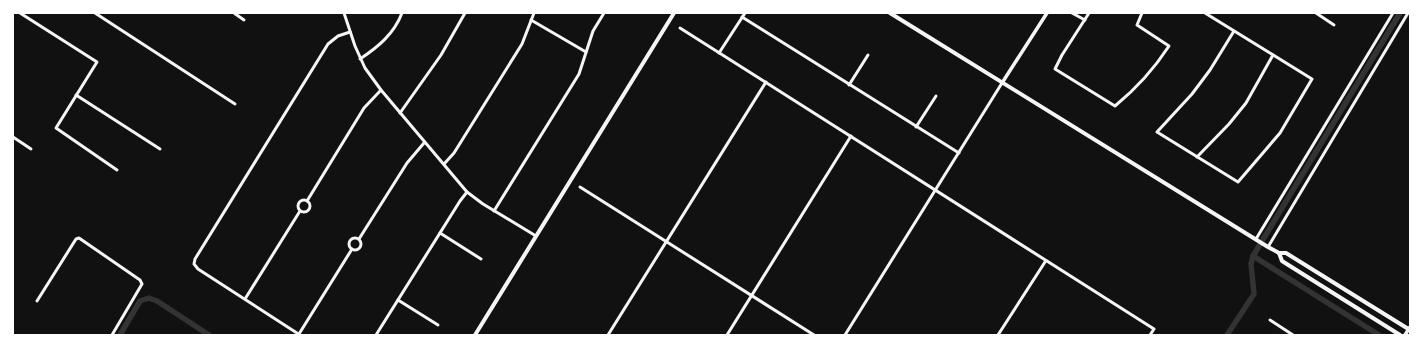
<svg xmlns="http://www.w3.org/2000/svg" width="1423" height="348" font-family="Karla,sans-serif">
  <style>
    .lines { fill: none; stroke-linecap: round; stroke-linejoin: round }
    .canal { stroke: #333; stroke-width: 5.5 }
    .minor { stroke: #f5f5f5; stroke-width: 3 }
    .tertiary { stroke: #f5f5f5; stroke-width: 3.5 }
    .secondary { stroke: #f5f5f5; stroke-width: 4 }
  </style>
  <rect width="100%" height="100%" fill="#111"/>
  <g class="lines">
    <g class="canal">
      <polyline points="1253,256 1379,335"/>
      <polyline points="120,335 140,301 149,298 157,301 209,335"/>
      <polyline points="1227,335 1254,294 1251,264 1253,256 1400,13"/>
    </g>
    <g class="minor">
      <polyline points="20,13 97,62 56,128 117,170"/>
      <polyline points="95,13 235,104"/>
      <polyline points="234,13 244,20"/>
      <polyline points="344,13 355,46 365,68 381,90 467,192 483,204 536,236"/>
      <polyline points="1072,13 1085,20"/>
      <path d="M1089,13L1062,55L1055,69L1115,106C1137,88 1154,69 1169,46L1137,25L1142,13"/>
      <polyline points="1205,13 1312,79 1280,133 1238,182 1157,132 1192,94 1210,70 1234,31"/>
      <polyline points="1316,13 1334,25"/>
      <polyline points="742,17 959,153"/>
      <polyline points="531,20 586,52"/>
      <polyline points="680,28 1154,329 1150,335"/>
      <polyline points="719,53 745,13"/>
      <path d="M360,59C378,47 394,34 402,13"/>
      <polyline points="849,85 868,55"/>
      <polyline points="76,95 160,149"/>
      <polyline points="400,113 441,55 465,13"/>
      <polyline points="916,127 936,96"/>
      <polyline points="13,137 31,149"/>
      <polyline points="1197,157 1229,124 1246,103 1273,55"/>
      <polyline points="444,164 454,153 522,44 534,13"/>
      <polyline points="580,187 814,335"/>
      <circle cx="304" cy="206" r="6"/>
      <polyline points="307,201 364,108 381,90"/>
      <polyline points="494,211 579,74 593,31 604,13"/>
      <polyline points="440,233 481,259"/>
      <circle cx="355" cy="244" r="6"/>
      <polyline points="359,239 407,163 424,143"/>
      <polyline points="1256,239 1393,13"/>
      <polyline points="1268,247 1408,13"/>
      <polyline points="245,299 300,211"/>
      <polyline points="398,300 438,325"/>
      <polyline points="37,301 76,239 79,238 140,280 142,284 112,335"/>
      <polyline points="1270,320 1293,335"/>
      <polyline points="299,334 352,249"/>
      <polyline points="300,335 198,269 194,264 195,259 328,44 338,36 350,32"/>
      <polyline points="376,335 460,201 467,192"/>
      <polyline points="608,335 766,82"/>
      <polyline points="727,335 851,136"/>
      <polyline points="845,335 1002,83"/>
      <polyline points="998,335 1045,262"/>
    </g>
    <g class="tertiary">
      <polyline points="1002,83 1047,13"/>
      <polyline points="1405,335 1410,327"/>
    </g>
    <g class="secondary">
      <polyline points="890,13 1268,247 1279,253 1286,253 1410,330"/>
      <polyline points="1279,253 1282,261 1400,335"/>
      <polyline points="475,335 674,13"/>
    </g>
  </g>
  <rect width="1423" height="348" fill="none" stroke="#ffffff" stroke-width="28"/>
</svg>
